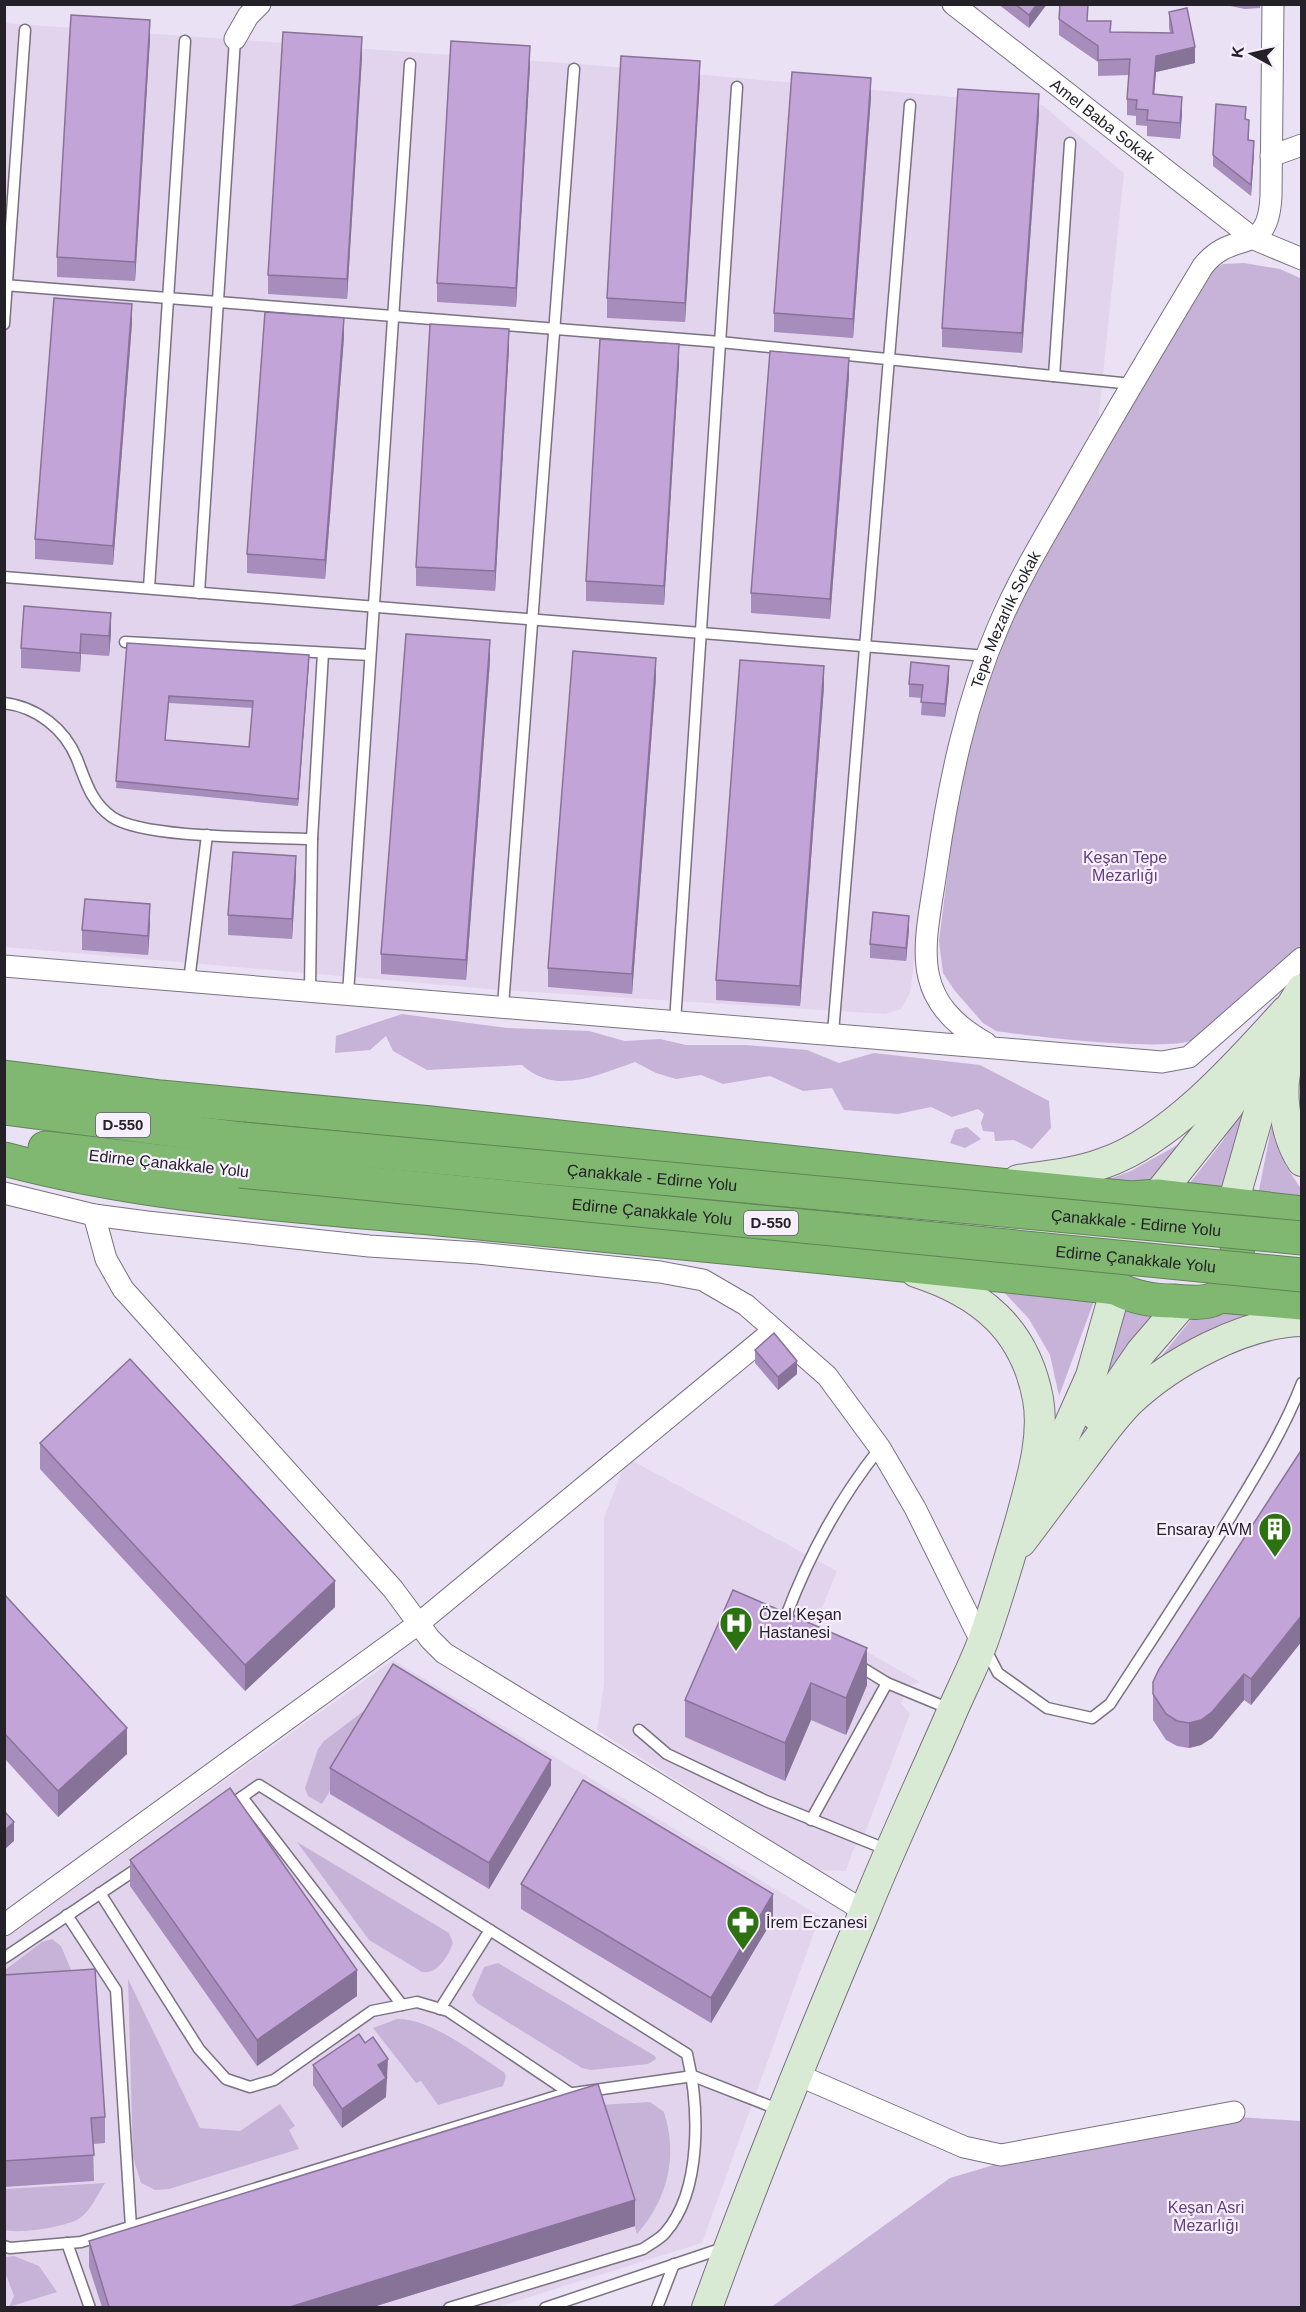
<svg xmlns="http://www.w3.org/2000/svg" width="1306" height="2312" font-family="Arial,sans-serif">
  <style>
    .built { fill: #e2d4ed }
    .green { fill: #c7b3d7 }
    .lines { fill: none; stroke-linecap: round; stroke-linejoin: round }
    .lane-casing { stroke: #7a7181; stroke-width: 13 }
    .street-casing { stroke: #7a7181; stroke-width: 23 }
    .secondary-casing { stroke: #7a7181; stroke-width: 32 }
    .highway-casing { stroke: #618357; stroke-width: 35 }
    .lane { stroke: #fff; stroke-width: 10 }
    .street { stroke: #fff; stroke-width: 21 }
    .secondary { stroke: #d9ead4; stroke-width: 30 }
    .highway { stroke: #81b871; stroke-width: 33 }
    .highway-bridge-casing { stroke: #618357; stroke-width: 35; stroke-linecap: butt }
    .highway-bridge { stroke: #81b871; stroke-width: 33 }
    .wall { fill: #a78dbb; fill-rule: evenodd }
    .shaded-wall { fill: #887398 }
    .building { fill: #c2a4d9; stroke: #887398; stroke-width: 1.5; fill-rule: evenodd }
    .labels { text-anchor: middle; stroke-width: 4.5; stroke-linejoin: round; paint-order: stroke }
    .shield { fill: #f7effe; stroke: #645f68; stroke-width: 1.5 }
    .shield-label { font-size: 15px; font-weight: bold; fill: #252128 }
    .street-label { font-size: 16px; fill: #252128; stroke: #f7effe }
    .park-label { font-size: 16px; fill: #633c7d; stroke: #f7effe }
    .poi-label { font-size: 16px; fill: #252128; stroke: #f7effe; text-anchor: start }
  </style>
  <rect width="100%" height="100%" fill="#ebe1f4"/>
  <g class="built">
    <polygon points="4,23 592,65 1042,105 1124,173 1098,423 992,609 965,686 938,793 910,993 901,1009 885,1014 501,990 5,947"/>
    <polygon points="627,1458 837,1571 816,1623 920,1682 908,1686 901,1703 910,1714 865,1833 853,1850 846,1871 818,1870 597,1730 604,1684 604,1518"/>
    <polygon points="393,1660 820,1916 702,2243 494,2308 5,2307 4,1939"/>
  </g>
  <g class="green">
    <path d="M1244,263L1280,269L1302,279L1301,945C1268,976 1235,1016 1195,1039C1172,1053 1028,1036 996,1031L983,1023L955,991L943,973L939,941L958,790L986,691L1017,607L1208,273L1223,264Z"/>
    <path d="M402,1014L507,1028L589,1031L625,1041L660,1039L686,1045H745L807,1050L839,1063L874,1053L980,1065L1049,1101L1051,1128L1032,1149L1014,1140L995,1141L994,1132L983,1131L981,1123L984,1114L978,1109L952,1117L931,1107L898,1114L844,1110L832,1088L803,1091L770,1076L723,1084L701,1075L676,1079L656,1073L635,1062C597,1075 556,1096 522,1065L427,1070L393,1051L386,1036L370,1050L335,1053L336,1036Z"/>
    <polygon points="1251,1096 1222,1193 1186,1188 1222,1142"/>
    <polygon points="1273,1119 1286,1166 1301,1189 1301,1201 1258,1195"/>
    <polygon points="967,1127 981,1139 965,1148 950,1143 955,1130"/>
    <polygon points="1186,1140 1147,1184 1101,1182 1131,1171"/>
    <polygon points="1003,1291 1094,1301 1059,1396 1050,1355 1029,1319"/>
    <polygon points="1126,1303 1161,1308 1128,1346 1092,1400"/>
    <polygon points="1203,1305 1266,1313 1151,1369"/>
    <polygon points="390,1691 322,1804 308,1796 305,1788 318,1749 324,1741"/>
    <path d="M297,1842L449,1933L453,1943C448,1956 437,1975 422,1972L369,1940Z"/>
    <polygon points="52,1939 61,1946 81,1994 5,1999 5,1970 42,1942"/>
    <polygon points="498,1963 655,2056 656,2059 648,2064 591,2070 582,2068 477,2003 472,1995 484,1967"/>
    <polygon points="128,1979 200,2128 240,2131 280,2104 295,2126 289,2130 299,2149 169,2189 155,2190 141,2183 133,2157"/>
    <path d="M397,2019C431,2018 475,2054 504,2072L506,2076L503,2086L438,2105L421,2081L416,2083L373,2028Z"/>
    <path d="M650,2102L664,2112C678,2156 668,2199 637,2234L598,2105Z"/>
    <polygon points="1238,2117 1301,2121 1301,2307 770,2308 950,2178 1004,2162"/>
    <path d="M105,2183C98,2194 91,2210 80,2218C67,2227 20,2234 5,2230V2189Z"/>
    <polygon points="14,2256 39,2266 57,2292 9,2307 14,2296 5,2272 5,2257"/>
  </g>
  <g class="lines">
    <defs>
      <g id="lane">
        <polyline points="4,285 720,342 1132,384"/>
        <polyline points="4,324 25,30"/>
        <polyline points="1054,376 1070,143"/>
        <polyline points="4,577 987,656"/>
        <polyline points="149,588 185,41"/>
        <polyline points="199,593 235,39"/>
        <polyline points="125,642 370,655"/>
        <path d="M4,703C37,707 65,729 77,759C86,782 91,802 112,817C144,839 268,837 312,839"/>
        <polyline points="189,981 207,835"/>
        <polyline points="310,991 312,839 323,653"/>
        <polyline points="348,994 410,64"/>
        <polyline points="503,1006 574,69"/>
        <polyline points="675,1022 737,87"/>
        <polyline points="833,1033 910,105"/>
        <path d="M793,1622L786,1616C809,1555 839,1499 880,1448"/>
        <path d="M985,1648L998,1673L1047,1708L1092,1718L1110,1704C1151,1641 1192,1579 1231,1516C1257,1473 1284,1430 1302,1383"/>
        <polyline points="856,1664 887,1683 950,1709"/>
        <polyline points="639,1730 667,1754 766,1801 888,1850"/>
        <polyline points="242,1797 402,2005"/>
        <path d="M226,1808L259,1785L687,2054C699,2105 703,2190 665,2233C660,2239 650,2244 643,2249L449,2308"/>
        <polyline points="811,1820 887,1683"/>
        <polyline points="100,1893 199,2049 226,2079 250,2087 274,2080 372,2011 417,2002 448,2011 570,2093"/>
        <polyline points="67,1915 116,1990 131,2227"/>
        <polyline points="4,1958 141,1866"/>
        <polyline points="440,2009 490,1930"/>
        <polyline points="67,2243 90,2308"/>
        <polyline points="4,2246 10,2248 81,2242 560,2095 693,2076 780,2110"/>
        <polyline points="545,2308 723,2248"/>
        <polyline points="657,2308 674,2264"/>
      </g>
      <g id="street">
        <path id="s1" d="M953,4L1254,239L1302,259"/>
        <polyline points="235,39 248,16 260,4"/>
        <polyline points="1271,156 1302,145"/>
        <polyline points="4,966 1162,1062 1189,1057 1302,958"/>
        <path id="s2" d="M986,1043C905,998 926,943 937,865C949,783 966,701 999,625C1020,576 1048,531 1074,485C1116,411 1159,339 1203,266C1234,227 1268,259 1271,196L1273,4"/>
        <polyline points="4,1193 94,1215 147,1222 369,1246 478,1253 660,1272 703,1280 746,1305 827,1376 880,1448 915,1508 982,1643"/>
        <polyline points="94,1215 106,1259 123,1289 393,1589 430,1639 444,1653 864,1911"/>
        <polyline points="4,1925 418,1624 774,1330"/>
        <polyline points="798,2075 964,2147 1001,2155 1234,2112"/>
      </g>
      <g id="secondary">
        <path d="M1290,1057C1277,1086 1285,1135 1302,1161"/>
        <path d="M1018,1180C1047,1176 1077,1173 1104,1163C1171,1140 1239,1063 1286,1011"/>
        <polyline points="1157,1196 1228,1107 1302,989"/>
        <polyline points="1232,1207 1268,1080 1300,1032"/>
        <polyline points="1097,1416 1141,1352 1184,1302"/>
        <polyline points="1041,1488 1091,1376 1116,1288"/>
        <path d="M1021,1542C1042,1514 1063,1486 1084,1458C1099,1438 1113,1418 1130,1401C1171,1362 1245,1322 1302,1321"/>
        <path d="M707,2308C755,2175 809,2043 864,1913C890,1848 920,1785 948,1721C959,1694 973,1668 983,1641C997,1601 1009,1560 1021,1519C1031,1481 1045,1438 1038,1399C1025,1329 981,1293 916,1272"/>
      </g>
      <g id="highway">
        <polyline points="4,1077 161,1097 431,1123 989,1184 1131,1198 1157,1196 1302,1213"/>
        <polyline points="4,1108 242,1139"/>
        <polyline points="45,1148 240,1171"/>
        <path d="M4,1159C146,1197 293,1205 439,1219C665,1242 890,1262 1116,1288C1134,1298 1154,1301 1174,1301C1186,1302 1200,1304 1212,1300C1229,1295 1240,1251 1238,1234C1237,1225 1234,1216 1232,1207"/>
        <polyline points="1220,1296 1302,1303"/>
      </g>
    </defs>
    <use href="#lane" class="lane-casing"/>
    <use href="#street" class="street-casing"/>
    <use href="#secondary" class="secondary-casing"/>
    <use href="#highway" class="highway-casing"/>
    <use href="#lane" class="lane"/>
    <use href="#street" class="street"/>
    <use href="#secondary" class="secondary"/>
    <use href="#highway" class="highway"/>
    <defs>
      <g id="highway-bridge">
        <path id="s3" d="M242,1139L1302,1238"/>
        <path id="s4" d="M240,1171L1302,1275"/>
      </g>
    </defs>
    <use href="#highway-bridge" class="highway-bridge-casing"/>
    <use href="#highway-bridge" class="highway-bridge"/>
  </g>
  <g class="wall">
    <polygon points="998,4 1047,4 1029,28"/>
    <polygon points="1220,4 1260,4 1260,8 1245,9"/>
    <polygon points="1169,12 1195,63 1156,72 1154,94 1182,113 1180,139 1147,136 1147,126 1136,125 1136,116 1127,115 1127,99 1129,75 1098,76 1098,62 1059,35 1059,19 1088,21 1110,32 1170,33 1169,28"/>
    <polygon points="150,39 135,281 57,277 57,257"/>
    <polygon points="362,57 347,299 268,294 268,275"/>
    <polygon points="530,65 516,307 437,302 437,283"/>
    <polygon points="700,80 685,322 607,318 607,298"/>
    <polygon points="871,97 853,338 774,332 774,313"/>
    <polygon points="1039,114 1022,353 942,347 942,328"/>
    <polygon points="1246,120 1249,132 1249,140 1254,153 1251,196 1213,166 1213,155"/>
    <polygon points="132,323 113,565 35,559 35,539"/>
    <polygon points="344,337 325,579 247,573 247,554"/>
    <polygon points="509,348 495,591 416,586 416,567"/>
    <polygon points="679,363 664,605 586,601 586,581"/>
    <polygon points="849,377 830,619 751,613 751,593"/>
    <polygon points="24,606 111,633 109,656 81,654 80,672 21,668 21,648"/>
    <path d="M127,643L309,662L298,806L116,788ZM169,703L253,708L249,747L165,740Z"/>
    <polygon points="490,660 466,980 381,974 381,954"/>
    <polygon points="656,677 632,994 548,987 548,968"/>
    <polygon points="949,679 945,717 921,715 922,698 909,697 909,684"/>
    <polygon points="824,686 800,1006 716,1000 716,980"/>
    <polygon points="296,875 292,939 228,935 228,915"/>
    <polygon points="150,924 148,955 82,950 82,930"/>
    <polygon points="909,929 906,961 870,958 870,944"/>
    <polygon points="755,1350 797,1374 778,1390 755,1363"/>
    <polygon points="40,1443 335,1607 245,1691 40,1469"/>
    <polygon points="1302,1449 1302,1641 1251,1705 1244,1700 1212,1738 1201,1745 1189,1748 1177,1746 1166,1740 1153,1720 1153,1682"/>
    <polygon points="4,1594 127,1754 58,1817 4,1758"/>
    <polygon points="867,1648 867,1685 846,1735 811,1720 785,1781 685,1737 685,1700"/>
    <polygon points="330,1768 551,1785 489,1889 330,1794"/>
    <polygon points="130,1860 357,1996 257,2066 130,1886"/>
    <polygon points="521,1884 773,1919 711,2023 521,1909"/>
    <polygon points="4,1975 105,2117 105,2143 93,2144 94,2181 4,2187"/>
    <polygon points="365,2043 388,2078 386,2079 386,2097 342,2128 313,2085 313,2065"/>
    <polygon points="635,2226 373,2307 102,2307 89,2267 89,2241"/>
  </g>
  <g class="shaded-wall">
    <polygon points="1037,4 1047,4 1029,28 1029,15"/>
    <polygon points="150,20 150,39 135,281 135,262"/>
    <polygon points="362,37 362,57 347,299 347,279"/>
    <polygon points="530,46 530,65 516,307 516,288"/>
    <polygon points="1195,47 1195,63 1156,72 1153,110 1153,94 1156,56"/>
    <polygon points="700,61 700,80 685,322 685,303"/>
    <polygon points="871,78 871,97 853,338 853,319"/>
    <polygon points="1039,94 1039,114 1022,353 1022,333"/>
    <polygon points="1182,97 1182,113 1180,139 1180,123"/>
    <polygon points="1254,141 1254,153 1251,196 1251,185"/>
    <polygon points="132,304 132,323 113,565 113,546"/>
    <polygon points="344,318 344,337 325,579 325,560"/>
    <polygon points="509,329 509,348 495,591 495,571"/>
    <polygon points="679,344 679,363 664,605 664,586"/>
    <polygon points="849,358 849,377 830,619 830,599"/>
    <polygon points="111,613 111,633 109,656 109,636"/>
    <polygon points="81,634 81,654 80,672 80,653"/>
    <polygon points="490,640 490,660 466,980 466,960"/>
    <polygon points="309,655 309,662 298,806 298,799"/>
    <polygon points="656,658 656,677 632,994 632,974"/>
    <polygon points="824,666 824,686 800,1006 800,986"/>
    <polygon points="949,666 949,679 945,717 945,704"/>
    <polygon points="296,856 296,875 292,939 292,919"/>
    <polygon points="150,904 150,924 148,955 148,936"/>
    <polygon points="909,916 909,929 906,961 906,948"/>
    <polygon points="797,1361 797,1374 778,1390 778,1377"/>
    <polygon points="335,1581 335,1607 245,1691 245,1665"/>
    <polygon points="1302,1615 1302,1641 1251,1705 1251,1679"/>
    <polygon points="867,1648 867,1685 846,1735 846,1698"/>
    <polygon points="1244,1674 1244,1700 1212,1738 1201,1745 1189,1748 1189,1723"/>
    <polygon points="811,1683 811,1720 785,1781 785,1743"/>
    <polygon points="127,1728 127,1754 58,1817 58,1791"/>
    <polygon points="551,1760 551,1785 489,1889 489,1863"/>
    <polygon points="14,1822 14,1841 4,1850 4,1831"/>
    <polygon points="773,1894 773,1919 711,2023 711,1998"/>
    <polygon points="357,1970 357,1996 257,2066 257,2040"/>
    <polygon points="388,2059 386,2097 342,2128 342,2109 378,2065"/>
    <polygon points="635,2200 635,2226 373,2307 290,2307"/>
  </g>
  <g class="building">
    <polygon points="1015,4 1037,4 1029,15"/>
    <polygon points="1060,4 1088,4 1087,21 1111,21 1110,32 1173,33 1169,12 1187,8 1195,47 1156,56 1153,94 1182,97 1180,123 1147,120 1148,110 1136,109 1137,100 1127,99 1130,59 1098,60 1098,46 1059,19"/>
    <polygon points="71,15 150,20 135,262 57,257"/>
    <polygon points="283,32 362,37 347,279 268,275"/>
    <polygon points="451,41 530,46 516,288 437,283"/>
    <polygon points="621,56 700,61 685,303 607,298"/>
    <polygon points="792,72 871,78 853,319 774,313"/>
    <polygon points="958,89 1039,94 1022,333 942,328"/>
    <polygon points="1216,104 1246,107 1245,119 1249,120 1248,140 1254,141 1251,185 1213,155"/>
    <polygon points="54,298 132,304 113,546 35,539"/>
    <polygon points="265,312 344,318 325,560 247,554"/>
    <polygon points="430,324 509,329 495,571 416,567"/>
    <polygon points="600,339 679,344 664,586 586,581"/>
    <polygon points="770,351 849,358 830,599 751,593"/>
    <polygon points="24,606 111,613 109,636 81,634 80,653 21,648"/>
    <polygon points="406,634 490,640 466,960 381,954"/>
    <path d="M127,643L309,655L298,799L116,781ZM169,696L253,701L249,747L165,740Z"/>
    <polygon points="573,651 656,658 632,974 548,968"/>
    <polygon points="740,660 824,666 800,986 716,980"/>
    <polygon points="911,662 949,666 945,704 921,702 923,685 909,684"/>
    <polygon points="233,852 296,856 292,919 228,915"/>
    <polygon points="85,899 150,904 148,936 82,930"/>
    <polygon points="873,912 909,916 906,948 870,944"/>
    <polygon points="774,1333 797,1361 778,1377 755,1350"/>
    <polygon points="130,1359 335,1581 245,1665 40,1443"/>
    <polygon points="1302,1449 1302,1615 1251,1679 1244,1674 1212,1712 1201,1720 1189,1723 1177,1721 1166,1714 1153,1694 1153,1682 1159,1669"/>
    <polygon points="733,1590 867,1648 846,1698 811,1683 785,1743 685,1700"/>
    <polygon points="4,1594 127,1728 58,1791 4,1733"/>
    <polygon points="393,1664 551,1760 489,1863 330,1768"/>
    <polygon points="583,1780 773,1894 711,1998 521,1884"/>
    <polygon points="230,1788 357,1970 257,2040 130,1860"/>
    <polygon points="4,1811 14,1822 4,1831"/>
    <polygon points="95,1969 105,2117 91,2118 94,2155 4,2161 4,1975"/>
    <polygon points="359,2034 365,2043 373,2037 388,2059 378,2065 386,2078 342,2109 313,2065"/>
    <polygon points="598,2084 635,2200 290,2307 109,2307 89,2241"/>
  </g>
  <defs>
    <symbol id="building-pin" viewBox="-11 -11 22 30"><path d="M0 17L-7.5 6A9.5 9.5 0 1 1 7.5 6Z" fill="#2d7211" stroke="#f7effe"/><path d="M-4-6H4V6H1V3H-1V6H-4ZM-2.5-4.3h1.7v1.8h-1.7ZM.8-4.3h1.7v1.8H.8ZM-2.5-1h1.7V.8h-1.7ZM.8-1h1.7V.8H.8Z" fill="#fff"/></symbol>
    <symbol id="hospital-pin" viewBox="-11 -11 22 30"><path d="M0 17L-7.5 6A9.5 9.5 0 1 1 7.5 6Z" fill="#2d7211" stroke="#f7effe"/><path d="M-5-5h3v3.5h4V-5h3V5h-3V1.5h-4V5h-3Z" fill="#fff"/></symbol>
    <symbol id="pharmacy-pin" viewBox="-11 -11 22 30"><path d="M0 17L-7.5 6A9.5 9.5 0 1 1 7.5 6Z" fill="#2d7211" stroke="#f7effe"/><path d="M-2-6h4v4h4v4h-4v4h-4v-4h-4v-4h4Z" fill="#fff"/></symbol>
  </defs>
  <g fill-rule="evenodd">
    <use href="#building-pin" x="1256" y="1510" width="38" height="52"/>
    <use href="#hospital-pin" x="717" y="1604" width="38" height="52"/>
    <use href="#pharmacy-pin" x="724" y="1903" width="38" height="52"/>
  </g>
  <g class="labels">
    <g class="shield">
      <rect x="96" y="1113" width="54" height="24" rx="4.5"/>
      <rect x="744" y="1211" width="54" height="24" rx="4.5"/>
    </g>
    <g class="shield-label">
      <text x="123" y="1130">D-550</text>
      <text x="771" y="1228">D-550</text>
    </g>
    <g class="street-label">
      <text dy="6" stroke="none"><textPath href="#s1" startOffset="190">Amel Baba Sokak</textPath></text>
      <text dy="6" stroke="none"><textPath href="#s2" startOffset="459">Tepe Mezarlık Sokak</textPath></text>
      <text transform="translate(169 1163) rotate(6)" y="6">Edirne Çanakkale Yolu</text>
      <text dy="6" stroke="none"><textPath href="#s3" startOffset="412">Çanakkale - Edirne Yolu</textPath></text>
      <text dy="6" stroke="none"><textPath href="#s4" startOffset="414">Edirne Çanakkale Yolu</textPath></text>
      <text dy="6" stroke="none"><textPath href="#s3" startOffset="898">Çanakkale - Edirne Yolu</textPath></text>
      <text dy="6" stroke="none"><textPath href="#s4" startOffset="900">Edirne Çanakkale Yolu</textPath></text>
    </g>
    <g class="park-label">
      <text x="1125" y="863">Keşan Tepe<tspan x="1125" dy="18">Mezarlığı</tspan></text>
      <text x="1206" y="2213">Keşan Asri<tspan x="1206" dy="18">Mezarlığı</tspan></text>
    </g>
    <g class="poi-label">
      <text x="1252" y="1535" text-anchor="end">Ensaray AVM</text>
      <text x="759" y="1620">Özel Keşan<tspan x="759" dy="18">Hastanesi</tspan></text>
      <text x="766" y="1928">İrem Eczanesi</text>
    </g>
  </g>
  <rect width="1306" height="2312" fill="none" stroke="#252128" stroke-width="12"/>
  <g transform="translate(1252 54) rotate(278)" stroke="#f7effe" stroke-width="4.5" paint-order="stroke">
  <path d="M0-4.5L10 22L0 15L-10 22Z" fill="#252128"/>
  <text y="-9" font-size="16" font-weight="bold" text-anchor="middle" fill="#252128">K</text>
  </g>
</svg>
